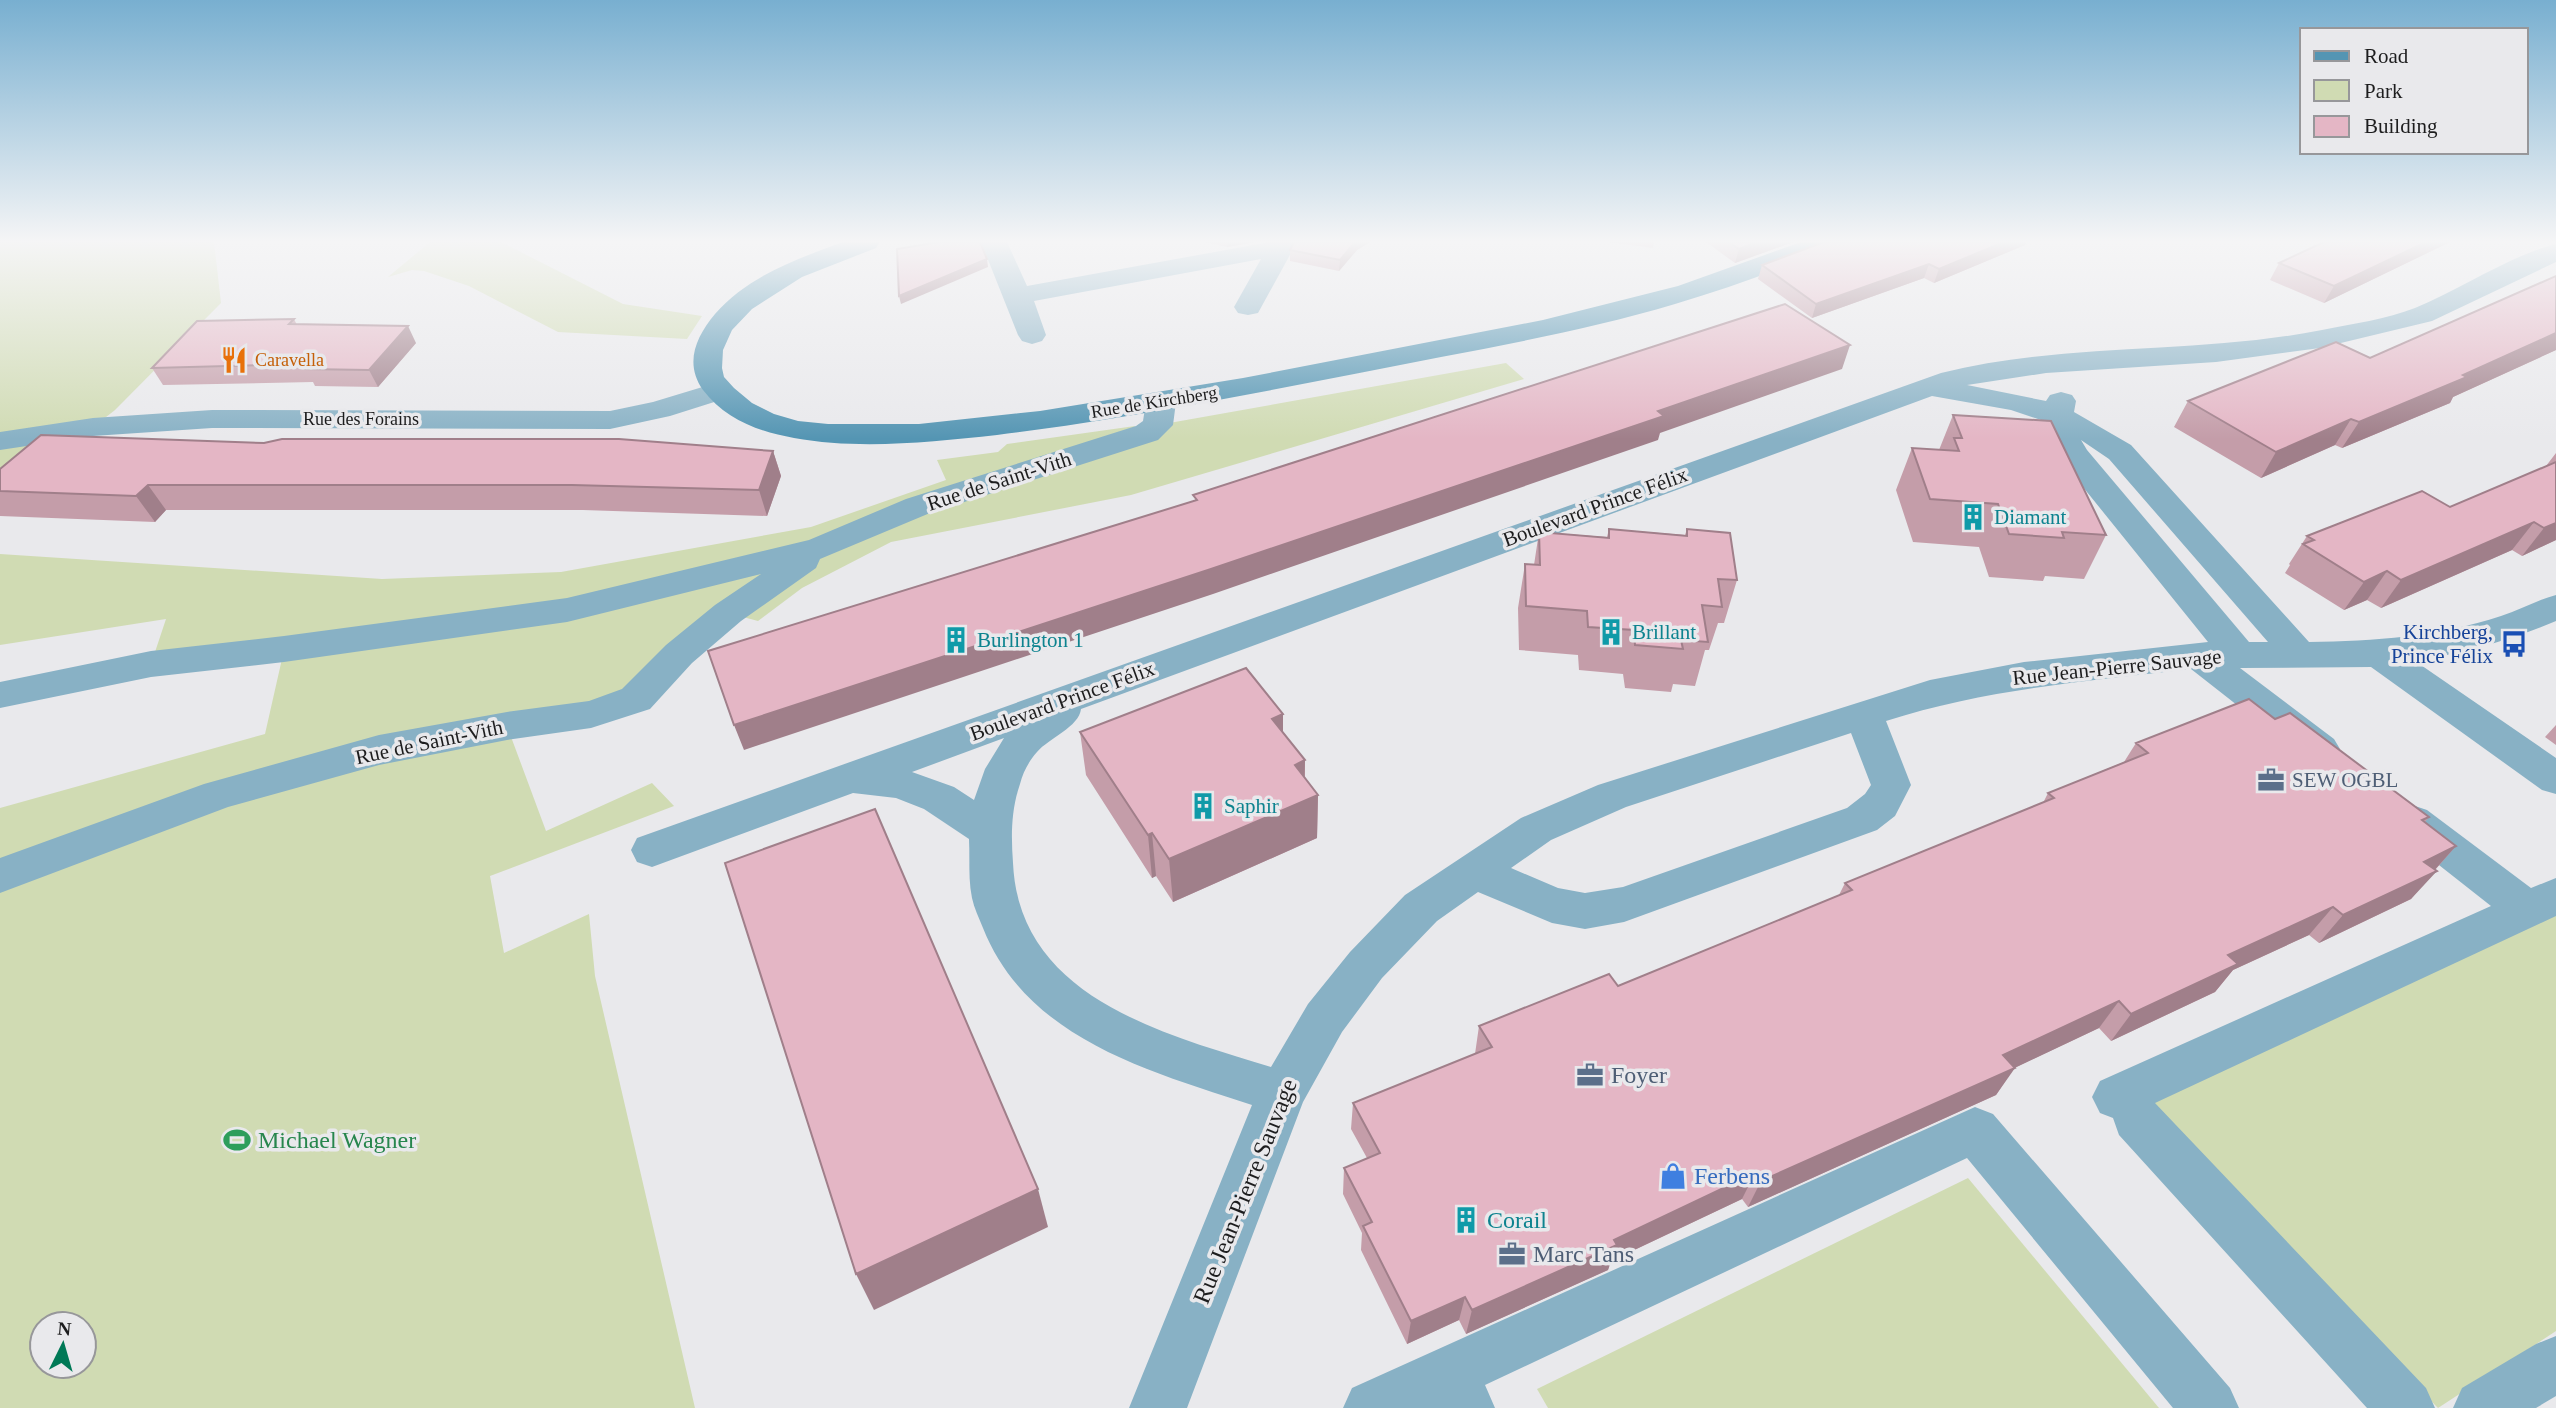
<svg xmlns="http://www.w3.org/2000/svg" width="2556" height="1408" font-family="Georgia,serif">
  <style>
    .green { fill: #d0dbb3; fill-rule: evenodd }
    .lines { fill: none; stroke-linecap: round; stroke-linejoin: round }
    .street { fill: #88b1c5; fill-rule: evenodd }
    .secondary { fill: #5495b3; fill-rule: evenodd }
    .wall { fill: #c49da9 }
    .shaded-wall { fill: #a07f8a }
    .building { fill: #e4b6c5; stroke: #a07f8a; stroke-width: 2 }
    .labels { text-anchor: middle; stroke-width: 7; stroke-linejoin: round; paint-order: stroke }
    .far-food-label { font-size: 18px; fill: #c56008; stroke: #e9e9ec; text-anchor: start }
    .far-street-label { font-size: 18px; fill: #1d1d1e; stroke: #e9e9ec }
    .street-label { font-size: 21px; fill: #1d1d1e; stroke: #e9e9ec }
    .culture-label { font-size: 21px; fill: #0d838f; stroke: #e9e9ec; text-anchor: start }
    .transit-label { font-size: 21px; fill: #164399; stroke: #e9e9ec; text-anchor: end }
    .service-label { font-size: 21px; fill: #4e5e75; stroke: #e9e9ec; text-anchor: start }
    .near-service-label { font-size: 24px; fill: #4e5e75; stroke: #e9e9ec; text-anchor: start }
    .near-leisure-label { font-size: 24px; fill: #27864d; stroke: #e9e9ec; text-anchor: start }
    .near-shop-label { font-size: 24px; fill: #366cbe; stroke: #e9e9ec; text-anchor: start }
    .near-street-label { font-size: 24px; fill: #1d1d1e; stroke: #e9e9ec }
    .near-culture-label { font-size: 24px; fill: #0d838f; stroke: #e9e9ec; text-anchor: start }
  </style>
  <rect width="100%" height="100%" fill="#e9e9ec"/>
  <g class="green">
    <polygon points="0,242 214,242 221,303 115,410 0,500"/>
    <polygon points="430,242 501,242 623,304 702,316 687,339 558,332 469,286 424,271 412,270 388,277"/>
    <path d="M1506,363L1524,379L1131,495L891,542L802,588L758,621L728,613L636,699L507,726L546,831L652,783L674,806L490,876L504,953L589,914L595,976L695,1408H0V808L265,734L284,650L151,664L166,619L0,645V554L382,579L561,572L811,527L946,480L937,460L998,452L1007,444L1135,426L1133,430L820,548L1158,425ZM42,1324H84V1366H42Z"/>
    <polygon points="2556,908 2556,1331 2438,1408 2138,1098"/>
    <polygon points="1968,1178 2159,1408 1548,1408 1537,1389"/>
  </g>
  <g class="lines">
    <g class="street">
      <polygon points="981,242 1007,242 1027,286 1270,242 1297,242 1258,313 1248,315 1238,313 1234,307 1261,259 1034,301 1046,335 1042,341 1032,344 1022,341 1018,335"/>
      <path d="M2556,244V262L2432,321L2320,348L2216,362L2046,373L1967,385L2046,401L2050,395L2061,392L2072,395L2076,401L2074,412L2131,445L2309,642C2375,641 2438,637 2501,616C2520,610 2537,600 2556,595V621C2511,640 2463,653 2415,661L2556,758V794L2542,790L2371,667L2240,668L2334,739L2340,749L2334,759L2320,763L2306,759L2191,669C2088,681 1985,689 1886,721L1911,785L1895,816L1877,830L1624,922L1585,929L1552,923L1478,892L1437,921L1382,978L1342,1032L1303,1102L1187,1408H1129L1252,1105C1149,1071 1027,1039 983,928C979,918 974,908 972,898C968,879 970,858 969,839L924,809L896,798L853,793L652,867L637,862L631,850L637,838L1941,373C2065,342 2196,355 2322,330C2352,324 2387,319 2415,308C2459,290 2511,255 2556,244ZM1932,396L2011,410L2044,421L2048,435L2062,461L2208,642L2024,662L1930,680L1598,785L1521,818L1405,895L1350,952L1308,1004L1271,1067C1164,1034 1019,998 1013,863C1011,836 1011,810 1020,784C1023,772 1029,761 1037,752C1049,738 1079,727 1081,709ZM2081,440L2109,459L2268,642H2249L2087,450ZM1851,733L1871,785L1865,794L1847,808L1623,887L1585,893L1558,888L1511,868L1551,840L1626,807ZM1004,738L985,769L974,800L954,787L912,772Z"/>
      <polygon points="719,382 730,385 734,391 730,397 670,416 610,429 212,428 93,436 0,450 0,432 93,418 212,410 610,411 653,402"/>
      <polygon points="1161,393 1172,396 1176,402 1173,425 1158,440 930,513 820,559 816,568 741,621 692,663 650,709 591,728 507,740 379,765 228,807 0,893 0,858 204,784 379,735 507,712 589,701 622,689 666,645 715,605 761,574 567,622 284,662 151,677 0,708 0,682 151,651 284,636 567,598 809,540 906,499 1136,426 1143,421 1146,402 1150,396"/>
      <polygon points="2412,805 2427,810 2531,888 2556,878 2556,916 2155,1103 2426,1388 2435,1408 2367,1408 2119,1135 2113,1118 2100,1113 2092,1097 2100,1081 2491,906 2397,832 2391,821 2397,810"/>
      <polygon points="1975,1107 1993,1114 2230,1388 2239,1408 2173,1408 1967,1158 1485,1385 1495,1408 1343,1408 1352,1388"/>
      <polygon points="2556,1336 2556,1396 2536,1408 2453,1408 2462,1388 2536,1344"/>
    </g>
    <path class="secondary" d="M843,242H880L876,248L802,277L752,309L732,330L723,350L722,368L724,377L734,388L752,403L774,414L798,421L828,424H919L1040,411L1243,378L1543,320L1678,286L1801,242H1838L1834,248C1782,268 1729,288 1675,304C1598,327 1520,342 1441,357C1365,372 1289,387 1213,401C1142,414 1070,426 997,435C931,442 860,450 794,438C759,432 725,419 703,390C684,363 696,337 715,314C748,276 797,259 843,242Z"/>
  </g>
  <g class="wall">
    <polygon points="1204,242 1254,242 1227,247"/>
    <polygon points="1294,242 1370,242 1357,250 1339,271 1290,261 1290,250"/>
    <polygon points="1607,242 1654,242 1653,248"/>
    <polygon points="1706,242 1793,242 1735,263"/>
    <polygon points="2324,242 2450,242 2324,303 2270,280 2279,263"/>
    <polygon points="2025,245 1934,283 1924,278 1812,318 1758,279 1762,265"/>
    <polygon points="2556,276 2556,350 2453,397 2450,403 2342,448 2335,445 2261,478 2174,427 2188,401 2370,358"/>
    <polygon points="294,319 297,325 416,343 378,387 315,386 313,382 163,385 152,368"/>
    <polygon points="1953,415 2106,535 2084,579 2045,576 2043,581 1989,577 1979,547 1913,542 1896,490 1912,448 1939,450"/>
    <polygon points="264,443 773,451 781,476 767,516 583,510 166,510 155,522 0,516 0,469"/>
    <polygon points="2556,453 2556,540 2522,556 2512,550 2381,608 2367,600 2344,610 2285,573 2290,565 2289,564 2307,536 2450,507 2546,466"/>
    <polygon points="1609,529 1685,535 1687,529 1737,580 1724,623 1718,623 1709,650 1705,650 1695,686 1673,684 1671,692 1625,688 1623,674 1579,670 1578,655 1519,650 1518,608 1525,564 1534,565 1539,532 1607,537"/>
    <polygon points="2275,719 2429,817 2425,822 2456,846 2435,870 2411,899 2319,943 2309,935 2233,970 2215,992 2111,1041 2099,1028 2014,1068 1996,1095 1748,1207 1742,1199 1611,1261 1608,1270 1466,1334 1459,1320 1407,1344 1361,1250 1362,1233 1343,1194 1344,1168 1367,1158 1351,1129 1353,1103 1475,1054 1479,1026 1618,986 1839,895 1845,883 2043,803 2048,793 2124,762 2136,743"/>
    <polygon points="2556,725 2556,745 2545,737"/>
    <polygon points="1080,732 1283,732 1305,760 1305,778 1318,795 1317,838 1173,902 1156,876 1152,878 1086,775"/>
  </g>
  <g class="shaded-wall">
    <polygon points="1227,242 1254,242 1227,247"/>
    <polygon points="1355,242 1370,242 1357,250 1339,271 1340,260"/>
    <polygon points="1757,242 1793,242 1735,263 1739,249"/>
    <polygon points="2004,242 2026,242 2025,245 1934,283 1939,269"/>
    <polygon points="2426,242 2450,242 2324,303 2334,286"/>
    <polygon points="987,259 988,267 901,304 899,296"/>
    <polygon points="1929,264 1924,278 1812,318 1816,304"/>
    <polygon points="408,326 416,343 378,387 369,370"/>
    <polygon points="2556,333 2556,350 2453,397 2450,403 2342,448 2359,422"/>
    <polygon points="1850,345 1842,369 1660,433 1658,440 1213,594 744,750 734,725"/>
    <polygon points="2351,419 2335,445 2261,478 2276,452"/>
    <polygon points="773,451 781,476 767,516 759,490"/>
    <polygon points="148,485 166,510 155,522 136,496"/>
    <polygon points="2534,522 2512,550 2381,608 2401,580"/>
    <polygon points="2556,523 2556,540 2522,556 2544,528"/>
    <polygon points="2387,571 2367,600 2344,610 2364,582"/>
    <polygon points="1283,714 1283,758 1272,719"/>
    <polygon points="1305,760 1304,800 1318,795 1317,838 1173,902 1169,859 1295,765"/>
    <polygon points="1152,833 1156,876 1152,878 1148,835"/>
    <polygon points="2456,846 2431,874 2437,871 2411,899 2319,943 2343,915 2424,862"/>
    <polygon points="2333,907 2309,935 2233,970 2215,992 2111,1041 2131,1014 2228,955"/>
    <polygon points="2119,1001 2099,1028 1985,1082 2003,1055"/>
    <polygon points="2015,1068 1996,1095 1748,1207 1761,1181"/>
    <polygon points="1755,1173 1742,1199 1611,1261 1608,1270 1466,1334 1472,1310 1614,1240"/>
    <polygon points="1038,1189 1048,1227 874,1310 856,1274"/>
    <polygon points="1465,1297 1459,1320 1407,1344 1411,1321"/>
  </g>
  <g class="building">
    <polygon points="939,242 980,242 987,259 899,296 897,249"/>
    <polygon points="1294,242 1355,242 1340,260 1290,250"/>
    <polygon points="1729,242 1757,242 1739,249"/>
    <polygon points="1824,242 2004,242 1939,269 1929,264 1816,304 1762,265"/>
    <polygon points="2324,242 2426,242 2334,286 2279,263"/>
    <polygon points="2556,276 2556,333 2463,375 2467,377 2359,422 2351,419 2276,452 2188,401 2336,342 2370,358"/>
    <polygon points="1785,304 1850,345 1658,411 1664,416 1211,569 734,725 708,651 1197,500 1193,495"/>
    <polygon points="294,319 289,324 408,326 369,370 306,369 310,364 152,368 197,321"/>
    <polygon points="1953,415 2051,421 2106,535 2062,532 2064,538 2009,534 1998,504 1930,499 1912,448 1959,451 1954,438 1962,438"/>
    <polygon points="41,435 264,443 282,439 619,439 773,451 759,490 572,485 148,485 136,496 0,491 0,469"/>
    <polygon points="2556,462 2556,523 2544,528 2534,522 2401,580 2387,571 2364,582 2303,544 2314,540 2307,536 2422,491 2450,507"/>
    <polygon points="1609,529 1687,536 1687,529 1730,533 1737,580 1718,579 1722,607 1702,605 1708,642 1681,640 1683,649 1635,645 1634,630 1588,627 1587,611 1526,606 1525,564 1540,565 1539,532 1609,538"/>
    <polygon points="1246,668 1283,714 1272,719 1305,760 1295,765 1318,795 1169,859 1152,833 1148,835 1080,732"/>
    <polygon points="2249,699 2275,719 2290,713 2429,817 2422,820 2456,846 2424,862 2437,871 2343,915 2333,907 2228,955 2238,964 2131,1014 2119,1001 2003,1055 2015,1068 1761,1181 1755,1173 1614,1240 1617,1245 1472,1310 1465,1297 1411,1321 1363,1226 1372,1222 1344,1168 1380,1153 1353,1103 1492,1047 1479,1026 1609,974 1618,986 1852,890 1845,883 2054,798 2048,793 2148,753 2136,743"/>
    <polygon points="875,809 1038,1189 856,1274 725,863"/>
  </g>
  <linearGradient id="sky" x2="0" y2="1"><stop stop-color="#78afd0"/><stop offset="0.55" stop-color="#f5f5f6"/><stop offset="1" stop-color="#f5f5f6" stop-opacity="0"/></linearGradient>
  <rect width="2556" height="439" fill="url(#sky)"/>
  <defs>
    <symbol id="restaurant-bare" viewBox="-9 -9 18 18"><path d="M-5-6h1v4h1v-4h1v4h1v-4h1v5L-1.5 .5V6h-2V.5L-5-1ZM5-6V6H3V1.5H1.5Q1.5-4 5-6Z" fill="#e8710a" stroke="#e9e9ec" stroke-width="2.5" paint-order="stroke"/></symbol>
    <symbol id="building-bare" viewBox="-9 -9 18 18"><path d="M-4-6H4V6H1V3H-1V6H-4ZM-2.5-4.3h1.7v1.8h-1.7ZM.8-4.3h1.7v1.8H.8ZM-2.5-1h1.7V.8h-1.7ZM.8-1h1.7V.8H.8Z" fill="#0f9aa8" stroke="#e9e9ec" stroke-width="2.5" paint-order="stroke"/></symbol>
    <symbol id="bus-bare" viewBox="-9 -9 18 18"><path d="M-5-6H5V4H4V6H2V4H-2V6H-4V4H-5ZM-3.5-4V0h7V-4ZM-3.5 1.2v1.5H-2V1.2ZM2 1.2v1.5H3.5V1.2Z" fill="#1a4fb4" stroke="#e9e9ec" stroke-width="2.5" paint-order="stroke"/></symbol>
    <symbol id="office-bare" viewBox="-9 -9 18 18"><path d="M-6-3h4V-5.5h4V-3h4V5H-6ZM-1-4.5V-3h2v-1.5ZM-6 0V1H6V0Z" fill="#5c6f8a" stroke="#e9e9ec" stroke-width="2.5" paint-order="stroke"/></symbol>
    <symbol id="stadium-bare" viewBox="-9 -9 18 18"><path d="M0-5a6.5 5 0 1 0 0 10a6.5 5 0 1 0 0-10ZM-3.5-1.8h7v3.6h-7Z" fill="#2e9e5b" stroke="#e9e9ec" stroke-width="2.5" paint-order="stroke"/></symbol>
    <symbol id="shop-bare" viewBox="-9 -9 18 18"><path d="M-5-2.5h2.3a2.7 3.5 0 0 1 5.4 0H5L5.5 6h-11ZM-1.5-2.5h3a1.5 2.3 0 0 0-3 0Z" fill="#3f7fe0" stroke="#e9e9ec" stroke-width="2.5" paint-order="stroke"/></symbol>
  </defs>
  <g fill-rule="evenodd">
    <use href="#restaurant-bare" x="215" y="341" width="38" height="38"/>
    <use href="#building-bare" x="1954" y="498" width="38" height="38"/>
    <use href="#building-bare" x="1592" y="613" width="38" height="38"/>
    <use href="#building-bare" x="937" y="621" width="38" height="38"/>
    <use href="#bus-bare" x="2495" y="625" width="38" height="38"/>
    <use href="#office-bare" x="2252" y="761" width="38" height="38"/>
    <use href="#building-bare" x="1184" y="787" width="38" height="38"/>
    <use href="#office-bare" x="1571" y="1056" width="38" height="38"/>
    <use href="#stadium-bare" x="218" y="1121" width="38" height="38"/>
    <use href="#shop-bare" x="1654" y="1157" width="38" height="38"/>
    <use href="#building-bare" x="1447" y="1201" width="38" height="38"/>
    <use href="#office-bare" x="1493" y="1235" width="38" height="38"/>
  </g>
  <g class="labels">
    <g class="far-food-label">
      <text x="255" y="366">Caravella</text>
    </g>
    <g class="far-street-label">
      <text transform="translate(1154 402) rotate(-9)" y="6">Rue de Kirchberg</text>
      <text x="361" y="425">Rue des Forains</text>
    </g>
    <g class="street-label">
      <text transform="translate(999 481) rotate(-18)" y="7">Rue de Saint-Vith</text>
      <text transform="translate(1595 507) rotate(-20)" y="7">Boulevard Prince Félix</text>
      <text transform="translate(2117 667) rotate(-6)" y="7">Rue Jean-Pierre Sauvage</text>
      <text transform="translate(1062 701) rotate(-20)" y="7">Boulevard Prince Félix</text>
      <text transform="translate(429 742) rotate(-12)" y="7">Rue de Saint-Vith</text>
    </g>
    <g class="culture-label">
      <text x="1994" y="524">Diamant</text>
      <text x="1632" y="639">Brillant</text>
      <text x="977" y="647">Burlington 1</text>
      <text x="1224" y="813">Saphir</text>
    </g>
    <g class="transit-label">
      <text x="2493" y="639">Kirchberg,<tspan x="2493" dy="24">Prince Félix</tspan></text>
    </g>
    <g class="service-label">
      <text x="2292" y="787">SEW OGBL</text>
    </g>
    <g class="near-service-label">
      <text x="1611" y="1083">Foyer</text>
      <text x="1533" y="1262">Marc Tans</text>
    </g>
    <g class="near-leisure-label">
      <text x="258" y="1148">Michael Wagner</text>
    </g>
    <g class="near-shop-label">
      <text x="1694" y="1184">Ferbens</text>
    </g>
    <g class="near-street-label">
      <text transform="translate(1245 1191) rotate(-68)" y="8">Rue Jean-Pierre Sauvage</text>
    </g>
    <g class="near-culture-label">
      <text x="1487" y="1228">Corail</text>
    </g>
  </g>
  <rect x="2300" y="28" width="228" height="126" fill="#e9e9ec" stroke="#97979a" stroke-width="2"/>
  <rect x="2314" y="51" width="35" height="10" fill="#5495b3" stroke="#97979a" stroke-width="2"/>
  <text x="2364" y="63" font-size="21" fill="#1d1d1e">Road</text>
  <rect x="2314" y="80" width="35" height="21" fill="#d0dbb3" stroke="#97979a" stroke-width="2"/>
  <text x="2364" y="98" font-size="21" fill="#1d1d1e">Park</text>
  <rect x="2314" y="116" width="35" height="21" fill="#e4b6c5" stroke="#97979a" stroke-width="2"/>
  <text x="2364" y="133" font-size="21" fill="#1d1d1e">Building</text>
  <g transform="translate(63 1345) rotate(5)"><circle r="33" fill="#e9e9ec" stroke="#97979a" stroke-width="2"/>
  <path d="M0-5L12 26L0 18L-12 26Z" fill="#007956"/>
  <text y="-10" font-size="19" font-weight="bold" text-anchor="middle" fill="#1d1d1e">N</text>
  </g>
</svg>
